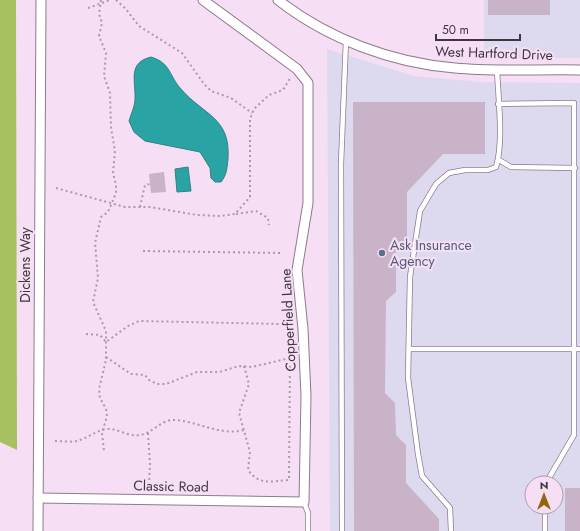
<svg xmlns="http://www.w3.org/2000/svg" width="580" height="531" font-family="Jost,sans-serif">
  <style>
    .commercial { fill: #dddaf0; fill-rule: evenodd }
    .forest { fill: #a7c160 }
    .water { fill: #2aa3a4; stroke: #308285 }
    .building { fill: #c9b3c8 }
    .lines { fill: none; stroke-linecap: round; stroke-linejoin: round }
    .service-casing { stroke: #8f7a8d; stroke-width: 6 }
    .minor-casing { stroke: #8f7a8d; stroke-width: 11 }
    .path { stroke: #aa99a9; stroke-width: 2; stroke-dasharray: 2 3; stroke-linecap: butt }
    .service { stroke: #fff; stroke-width: 4.5 }
    .minor { stroke: #fff; stroke-width: 9 }
    .service-dot { fill: #5c6f8a; stroke: #f6dff4; stroke-width: 1.5 }
    .labels { text-anchor: middle; stroke-width: 4; stroke-linejoin: round; paint-order: stroke }
    .street-label { font-size: 14px; fill: #3e353e; stroke: #f6dff4 }
    .service-label { font-size: 14px; fill: #4e5e75; stroke: #f6dff4; text-anchor: start }
  </style>
  <rect width="100%" height="100%" fill="#f6dff4"/>
  <g class="commercial">
    <rect x="484" y="0" width="96" height="58"/>
    <path d="M327,49L414,76L482,82L580,83V531H330ZM532,483H556V507H532Z"/>
  </g>
  <polygon class="forest" points="0,0 16,0 17,450 0,442"/>
  <g class="water">
    <path d="M151,57C171,63 169,76 181,89C203,115 231,117 228,159C227,167 227,175 221,182H215L211,178L210,168L200,152L145,141L134,132L129,121C131,114 135,106 135,99C136,81 127,63 151,57Z"/>
    <polygon points="188,167 191,191 177,192 175,169"/>
  </g>
  <g class="building">
    <rect x="488" y="0" width="62" height="15"/>
    <polygon points="353,102 485,102 485,154 443,154 407,192 407,240 396,251 396,292 386,301 385,393 395,403 396,435 406,445 406,483 439,519 439,531 354,531"/>
    <polygon points="164,172 166,192 151,193 149,174"/>
    <rect x="565" y="488" width="15" height="43"/>
  </g>
  <g class="lines">
    <defs>
      <g id="service">
        <polyline points="498,104 574,103 574,435 546,483"/>
        <polyline points="499,160 511,167 575,168"/>
        <polyline points="409,349 580,349"/>
        <polyline points="304,502 308,513 308,531"/>
        <polyline points="545,507 545,531"/>
        <polyline points="342,531 341,164 346,40"/>
        <path d="M451,531L450,508L422,476L418,454L408,378L410,277L420,211L436,184L449,173L465,170H488L496,167C504,142 498,97 497,69"/>
      </g>
      <g id="minor">
        <path d="M278,0C328,39 392,63 455,68C496,72 538,69 580,70"/>
        <polyline points="38,498 304,502 306,396 303,329 297,270 308,203 308,83 297,69 203,0"/>
        <polyline points="38,531 41,0"/>
      </g>
    </defs>
    <use href="#service" class="service-casing"/>
    <use href="#minor" class="minor-casing"/>
    <g class="path">
      <polyline points="101,0 99,14 102,23 99,36 106,53 104,76 110,93 111,128 115,151 113,173 116,185 116,193 108,212 101,217 95,243 98,278 93,302 106,331 106,360 99,389 100,398 106,409 107,416 102,433 104,451"/>
      <polyline points="116,0 125,8 139,26 182,53 204,84 211,91 231,98 252,113"/>
      <polyline points="88,8 110,0"/>
      <polyline points="56,188 125,207 150,207 197,215 220,216 235,214 250,197 250,119 254,109 269,95 283,90 291,77"/>
      <polyline points="140,207 145,185 150,184"/>
      <polyline points="236,214 256,211 268,218 269,225"/>
      <polyline points="143,251 283,253"/>
      <polyline points="86,334 100,335 106,342 128,326 139,321 281,324"/>
      <polyline points="106,357 131,374 145,375 149,380 157,384 166,384 197,372 219,372 239,366 252,367 290,358"/>
      <path d="M244,366L249,384L239,413L250,452L248,470C260,486 271,481 289,480L290,353"/>
      <polyline points="148,433 150,465 149,483"/>
      <path d="M55,441C62,441 73,443 80,440C89,437 97,430 108,429C117,428 128,437 140,435C154,433 160,419 176,420C199,422 221,436 244,430"/>
    </g>
    <use href="#service" class="service"/>
    <use href="#minor" class="minor"/>
  </g>
  <circle class="service-dot" cx="382" cy="253" r="4"/>
  <g class="labels">
    <g class="street-label">
      <text transform="translate(494 53) rotate(2)" y="5">West Hartford Drive</text>
      <text transform="translate(25 265) rotate(-90)" y="5">Dickens Way</text>
      <text transform="translate(288 320) rotate(-93)" y="5">Copperfield Lane</text>
      <text transform="translate(171 486) rotate(1)" y="5">Classic Road</text>
    </g>
    <g class="service-label">
      <text x="390" y="250">Ask Insurance<tspan x="390" dy="16">Agency</tspan></text>
    </g>
  </g>
  <g transform="translate(544 495)"><circle r="19" fill="#f6dff4" stroke="#ac9bab"/>
  <path d="M0-3L7 15L0 10L-7 15Z" fill="#936511"/>
  <text y="-6" font-size="11" font-weight="bold" text-anchor="middle" fill="#3e353e">N</text>
  </g>
  <path d="M436 34v6h84v-6" fill="none" stroke="#3e353e" stroke-width="2"/>
  <text x="442" y="34" font-size="12" fill="#3e353e" stroke="#f6dff4" stroke-width="3" paint-order="stroke">50 m</text>
</svg>
